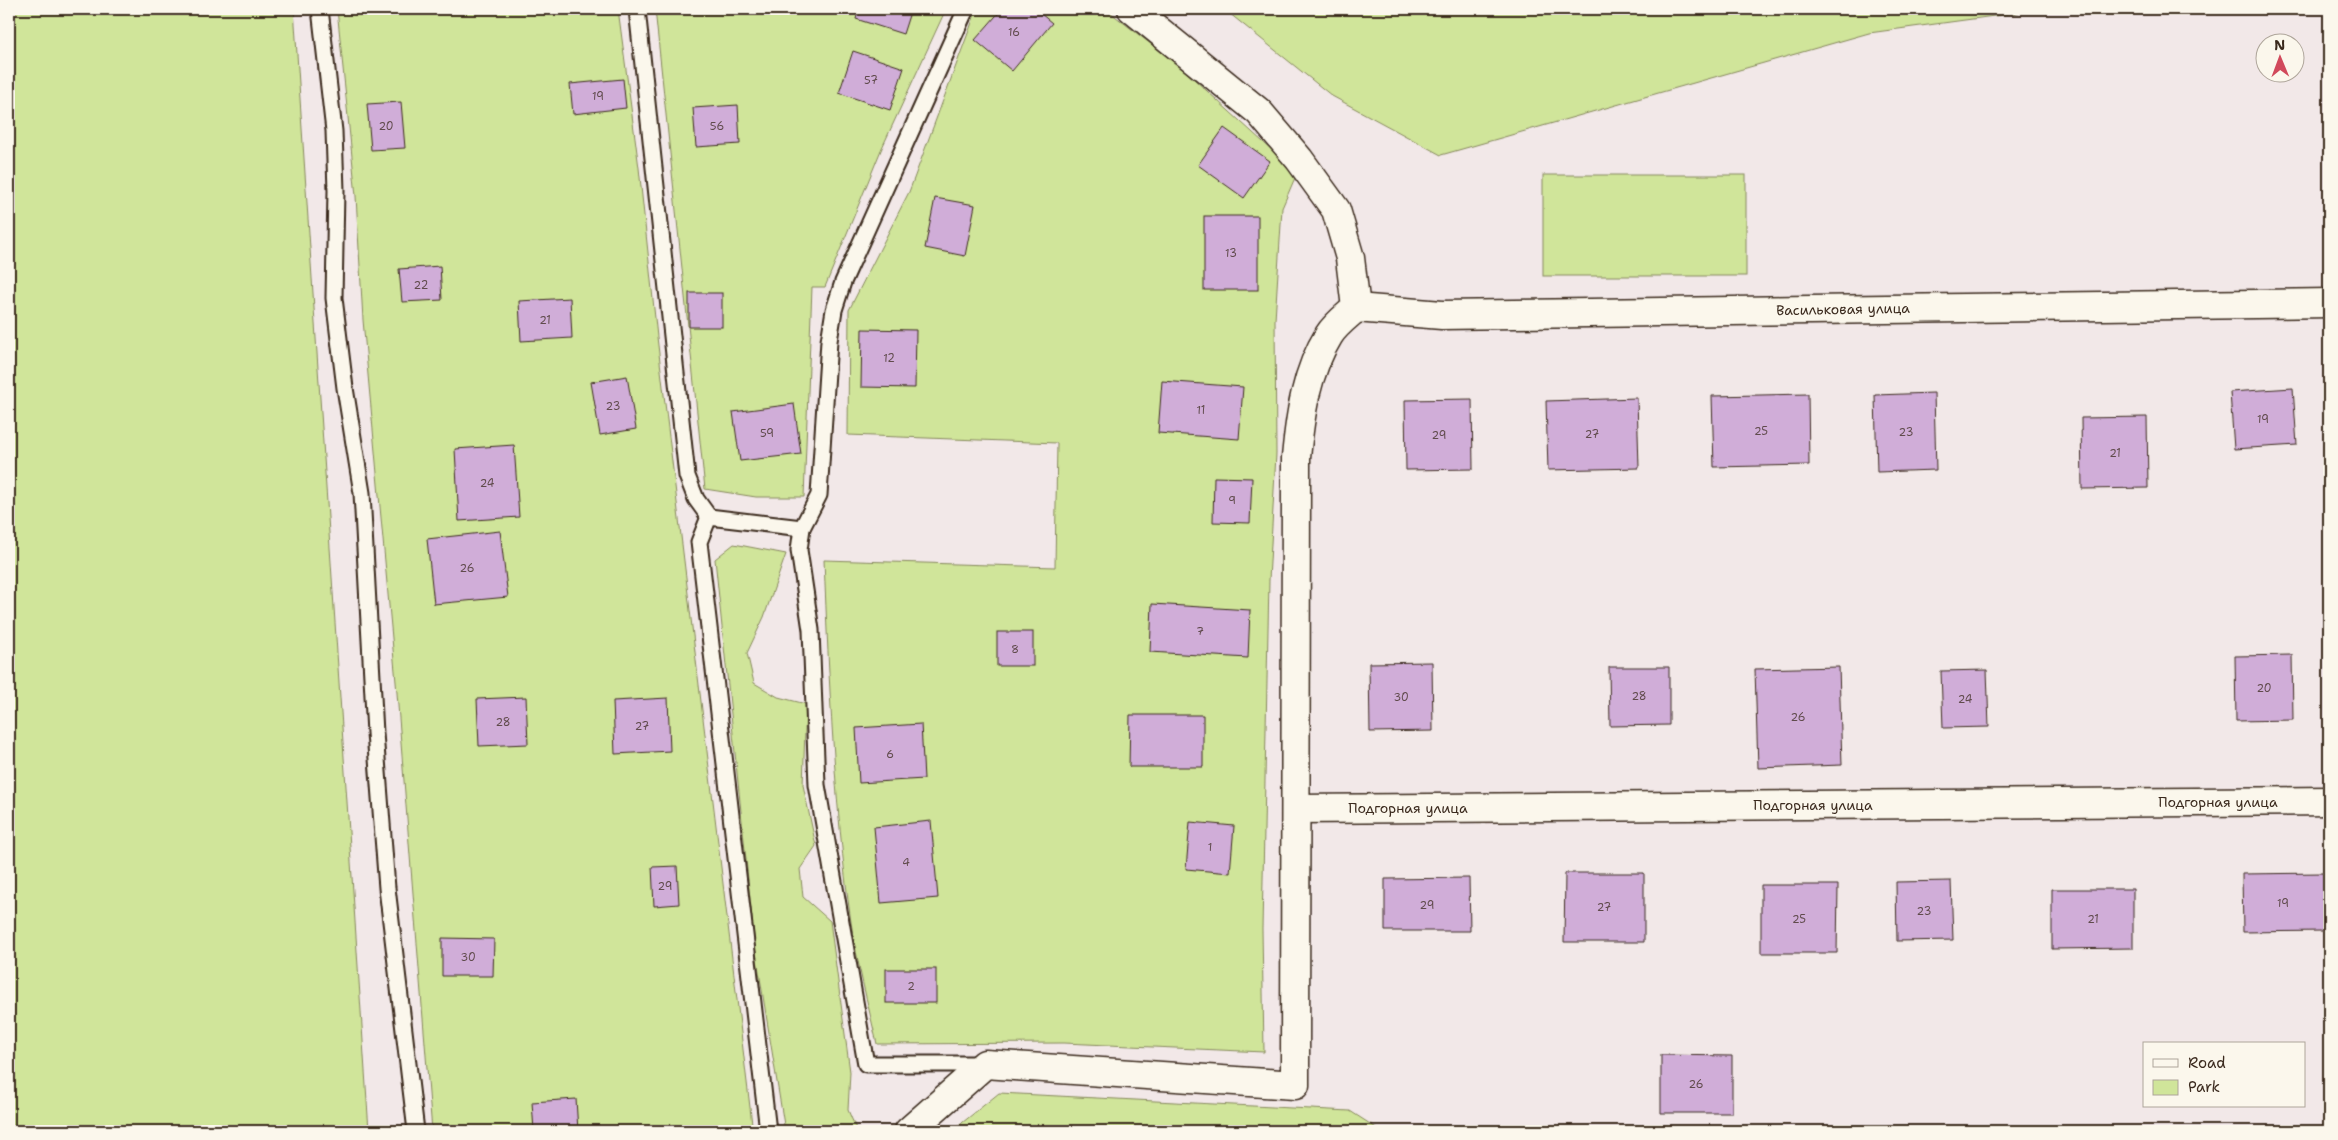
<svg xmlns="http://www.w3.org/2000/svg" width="2338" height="1140" font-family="'Shantell Sans',sans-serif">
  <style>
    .green { fill: #d0e59a; stroke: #86885c }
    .building { fill: #d0add8; stroke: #3b2a1e }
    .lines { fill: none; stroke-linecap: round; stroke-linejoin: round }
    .service-casing { stroke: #3b2a1e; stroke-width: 19 }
    .minor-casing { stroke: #3b2a1e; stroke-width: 31 }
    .service { stroke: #fbf7ec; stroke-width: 15 }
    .minor { stroke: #fbf7ec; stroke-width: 28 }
    .labels { text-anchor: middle; stroke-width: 4.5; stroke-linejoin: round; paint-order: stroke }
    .number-label { font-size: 11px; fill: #604b4c }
    .street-label { font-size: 14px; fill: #3b2a1e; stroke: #fbf7ec }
  </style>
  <rect width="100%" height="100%" fill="#f2e8e8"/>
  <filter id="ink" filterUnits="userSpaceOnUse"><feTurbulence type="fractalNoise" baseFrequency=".02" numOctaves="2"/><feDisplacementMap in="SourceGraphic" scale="10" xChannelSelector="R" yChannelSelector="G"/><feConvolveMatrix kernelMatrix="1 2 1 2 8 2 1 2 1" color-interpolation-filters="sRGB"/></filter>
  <g filter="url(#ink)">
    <g class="green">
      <polygon points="9,9 294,9 369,1131 9,1131"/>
      <polygon points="337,9 618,9 639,168 657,337 752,1124 704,1131 432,1131 397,693 363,320 356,196"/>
      <polygon points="655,9 946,9 881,150 825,287 812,287 804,497 756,497 705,489"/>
      <path d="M977,9H1106L1184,70L1297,173L1282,208L1275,320L1276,454L1269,580L1262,929L1264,1052L1064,1043L877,1044C868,1004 857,963 851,922C834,802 829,681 824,560L1055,567L1057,443L848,435L849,310L909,192Z"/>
      <polygon points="1224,9 2046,9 1869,33 1441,155 1332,96"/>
      <rect x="1543" y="175" width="203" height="101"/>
      <polygon points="734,544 786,554 764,617 747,653 754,683 778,697 806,704 803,785 816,846 800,869 803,897 830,921 850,1072 848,1110 857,1131 785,1131 755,947 715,559"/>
      <polygon points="999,1093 1350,1111 1381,1131 952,1131"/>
    </g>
    <g class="building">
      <polygon points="859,9 911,9 903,34 856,19"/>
      <polygon points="1002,9 1035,9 1052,23 1012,71 975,40"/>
      <polygon points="853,51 904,68 890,110 839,93"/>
      <polygon points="623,79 626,108 573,114 570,84"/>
      <polygon points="401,102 405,148 371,150 367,104"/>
      <polygon points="738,105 740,144 696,147 693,108"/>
      <polygon points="1224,128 1270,161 1244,198 1198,165"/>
      <polygon points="935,198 975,205 965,256 925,248"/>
      <rect x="1204" y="216" width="54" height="74"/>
      <polygon points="440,266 442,300 402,302 399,269"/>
      <rect x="689" y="293" width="33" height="34"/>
      <polygon points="570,298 572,338 521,341 519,301"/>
      <polygon points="862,329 916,330 915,388 861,387"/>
      <polygon points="627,376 636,429 600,435 591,382"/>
      <polygon points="1162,381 1243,387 1239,439 1158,433"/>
      <polygon points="2293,388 2297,445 2234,449 2230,392"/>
      <polygon points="1934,393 1936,470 1877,472 1875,395"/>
      <polygon points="1808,394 1809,465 1714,467 1712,396"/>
      <polygon points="1637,398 1639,468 1548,470 1546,401"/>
      <polygon points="1472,399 1473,469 1406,470 1405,400"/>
      <polygon points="794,404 801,454 740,461 733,412"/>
      <polygon points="2147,417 2148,488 2082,489 2081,418"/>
      <polygon points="514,445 519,517 459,521 455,449"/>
      <polygon points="1214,477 1252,478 1250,523 1213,522"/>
      <polygon points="500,531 508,597 434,604 427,539"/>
      <polygon points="1152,604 1250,610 1248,658 1150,652"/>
      <rect x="997" y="632" width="36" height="34"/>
      <polygon points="2292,655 2293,720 2236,721 2235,656"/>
      <polygon points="1432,662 1433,731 1370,732 1369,663"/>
      <polygon points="1609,667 1669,667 1669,725 1610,726"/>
      <polygon points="1839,667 1842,765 1758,768 1755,669"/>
      <polygon points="1987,670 1989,727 1943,728 1941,671"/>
      <polygon points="526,697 528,744 479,746 477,699"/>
      <polygon points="668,698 670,751 615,754 613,701"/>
      <polygon points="1130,715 1203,715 1203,767 1129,767"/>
      <polygon points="921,724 924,779 859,783 856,728"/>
      <polygon points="931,821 938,898 881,903 874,827"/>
      <polygon points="1190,822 1234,826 1230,873 1186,869"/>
      <polygon points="677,866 679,904 654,906 652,867"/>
      <polygon points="1565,873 1644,873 1644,942 1564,942"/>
      <polygon points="2324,873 2324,931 2243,932 2242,874"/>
      <polygon points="1469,878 1470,931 1385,931 1385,879"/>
      <polygon points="1951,881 1953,940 1897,941 1896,882"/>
      <polygon points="1761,885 1838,885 1837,953 1761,953"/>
      <polygon points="2052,889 2133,889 2133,948 2052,949"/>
      <polygon points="442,938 494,939 493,976 442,976"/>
      <rect x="886" y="969" width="50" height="34"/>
      <polygon points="1661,1055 1732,1056 1732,1113 1661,1113"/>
      <polygon points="576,1099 578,1131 534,1131 532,1102"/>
    </g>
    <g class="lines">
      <defs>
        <g id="service">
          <polyline points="320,9 334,131 336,191 334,298 345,388 362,493 375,733 387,888 416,1131"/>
          <polyline points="637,9 687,476 696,499 709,517 802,528"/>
          <polyline points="966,9 843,282 834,310 829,341 819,495 802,528 799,550 811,630 817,785 866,1064 983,1064"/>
          <polyline points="709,517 699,542 768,1131"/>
        </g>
        <g id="minor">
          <polyline points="1132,9 1259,112 1299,159 1336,210 1350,258 1356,308"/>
          <polyline points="1356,308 1442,315 2329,303"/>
          <polyline points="1296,809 2329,801"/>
          <path d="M909,1131L985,1064L1295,1085L1296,458C1300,415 1306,372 1329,335C1335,325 1347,316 1356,308"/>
        </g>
      </defs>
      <use href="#service" class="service-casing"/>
      <use href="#minor" class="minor-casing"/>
      <use href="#service" class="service"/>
      <use href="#minor" class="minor"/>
    </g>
  </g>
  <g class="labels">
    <g class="number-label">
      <text x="1014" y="36">16</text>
      <text x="871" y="84">57</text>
      <text x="598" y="100">19</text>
      <text x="386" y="130">20</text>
      <text x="717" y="130">56</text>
      <text x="1231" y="257">13</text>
      <text x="421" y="289">22</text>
      <text x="545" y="324">21</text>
      <text x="889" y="362">12</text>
      <text x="613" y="410">23</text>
      <text x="1201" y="414">11</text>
      <text x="2263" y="423">19</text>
      <text x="1761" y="435">25</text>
      <text x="1906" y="436">23</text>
      <text x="767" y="437">59</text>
      <text x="1592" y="438">27</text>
      <text x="1439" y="439">29</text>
      <text x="2115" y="457">21</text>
      <text x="487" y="487">24</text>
      <text x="1232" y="504">9</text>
      <text x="467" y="572">26</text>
      <text x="1200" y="635">7</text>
      <text x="1015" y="653">8</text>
      <text x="2264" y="692">20</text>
      <text x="1639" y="700">28</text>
      <text x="1401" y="701">30</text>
      <text x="1965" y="703">24</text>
      <text x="1798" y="721">26</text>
      <text x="503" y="726">28</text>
      <text x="642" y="730">27</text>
      <text x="890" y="758">6</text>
      <text x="1210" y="851">1</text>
      <text x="906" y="866">4</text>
      <text x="665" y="890">29</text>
      <text x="2283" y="907">19</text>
      <text x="1427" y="909">29</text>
      <text x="1604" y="911">27</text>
      <text x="1924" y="915">23</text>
      <text x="1799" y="923">25</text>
      <text x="2093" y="923">21</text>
      <text x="468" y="961">30</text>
      <text x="911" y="990">2</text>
      <text x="1696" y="1088">26</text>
    </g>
    <g class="street-label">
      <text transform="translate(1843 309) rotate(-1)" y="5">Васильковая улица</text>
      <text x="2218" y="807">Подгорная улица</text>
      <text x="1813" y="810">Подгорная улица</text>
      <text x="1408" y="813">Подгорная улица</text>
    </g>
  </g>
  <rect width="2338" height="1140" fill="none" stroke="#fbf7ec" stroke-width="30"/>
  <rect x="15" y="15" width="2308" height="1110" fill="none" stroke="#3b2a1e" stroke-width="2" filter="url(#ink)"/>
  <rect x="2143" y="1042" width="162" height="65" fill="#fbf7ec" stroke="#aea59a"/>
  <rect x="2153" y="1059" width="25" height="8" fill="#fbf7ec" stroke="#aea59a"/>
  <text x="2188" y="1068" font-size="15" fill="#3b2a1e">Road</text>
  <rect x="2153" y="1080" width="25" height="15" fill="#d0e59a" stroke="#aea59a"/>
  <text x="2188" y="1092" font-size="15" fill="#3b2a1e">Park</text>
  <g transform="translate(2280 58) rotate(359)"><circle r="24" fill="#fbf7ec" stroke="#aea59a"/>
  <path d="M0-4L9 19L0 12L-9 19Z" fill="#d1495b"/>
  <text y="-8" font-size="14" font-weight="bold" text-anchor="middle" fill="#3b2a1e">N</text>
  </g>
</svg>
